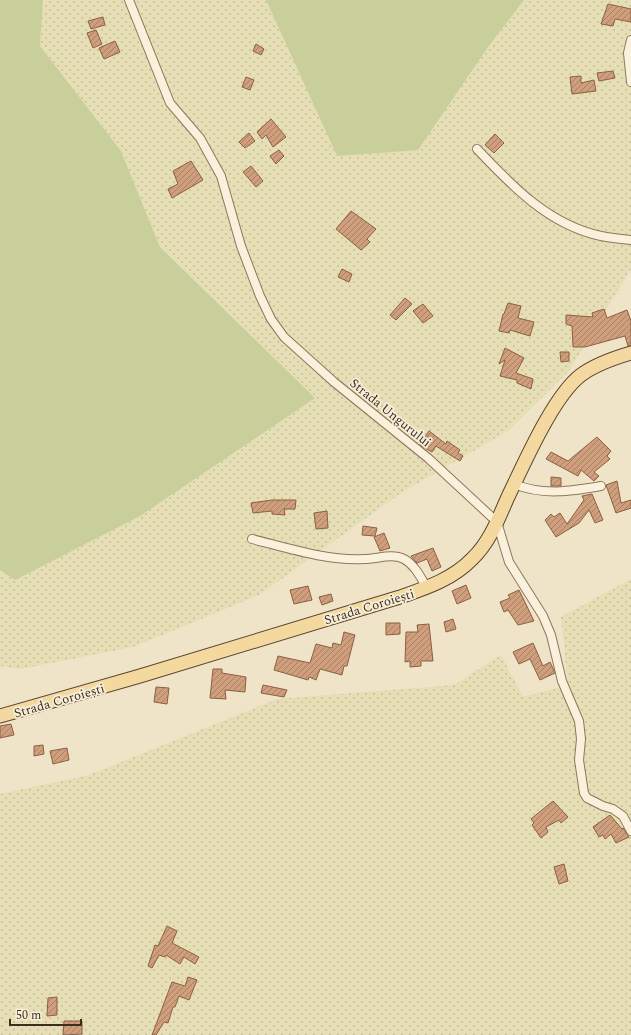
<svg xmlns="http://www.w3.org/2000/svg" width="631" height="1035" font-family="Spectral,serif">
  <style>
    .farmland { fill: url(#farmland-dots) }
    .green { fill: #c9cf9b }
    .building { fill: url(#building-hatch); stroke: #8d5f41 }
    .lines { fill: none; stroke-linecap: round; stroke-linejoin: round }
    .minor-casing { stroke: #8d765c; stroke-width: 10 }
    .primary-casing { stroke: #5b4430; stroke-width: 15 }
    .minor { stroke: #faf1dc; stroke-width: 8 }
    .primary { stroke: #f3d9a0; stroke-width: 13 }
    .labels { text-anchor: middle; stroke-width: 3.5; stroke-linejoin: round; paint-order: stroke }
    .street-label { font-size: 13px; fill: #3d2e20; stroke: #f7eed8 }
  </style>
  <defs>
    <pattern id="farmland-dots" width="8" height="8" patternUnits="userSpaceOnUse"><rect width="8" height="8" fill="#e6deb5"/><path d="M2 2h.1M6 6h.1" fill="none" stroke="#c6bf9b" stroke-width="1.8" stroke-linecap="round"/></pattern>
    <pattern id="building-hatch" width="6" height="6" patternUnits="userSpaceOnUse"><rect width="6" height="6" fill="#cf9f7d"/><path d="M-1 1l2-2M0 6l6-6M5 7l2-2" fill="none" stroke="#a98266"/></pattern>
  </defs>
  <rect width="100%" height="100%" fill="#f0e4c8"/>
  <g class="farmland">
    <polygon points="43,0 266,0 337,156 488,47 524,0 631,0 631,269 569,371 508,431 404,491 259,595 133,647 20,669 0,666 0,570 15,580 315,398 160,247 121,151 40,46"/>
    <polygon points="631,579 631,1035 0,1035 0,794 89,775 277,699 454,685 501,655 523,697 568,685 561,617"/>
  </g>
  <g class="green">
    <polygon points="0,0 43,0 40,46 121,151 160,247 315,398 140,516 15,580 0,570"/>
    <polygon points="266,0 524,0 488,47 418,150 337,156"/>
  </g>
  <g class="building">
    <polygon points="608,4 631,9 631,22 615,19 613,26 601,24"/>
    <polygon points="103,17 105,25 91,29 88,21"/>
    <polygon points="96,30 102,44 93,48 87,33"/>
    <polygon points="115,41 120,52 104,59 99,48"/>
    <polygon points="256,44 264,49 261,55 253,51"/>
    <polygon points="613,71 615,78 599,81 597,73"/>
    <polygon points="581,76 581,83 594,80 596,91 572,94 570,77"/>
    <polygon points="246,77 254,80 250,90 242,87"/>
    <polygon points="271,119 286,137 273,147 266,135 262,139 257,132"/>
    <polygon points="249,133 255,141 245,148 239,142"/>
    <polygon points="495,134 504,143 494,153 485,145"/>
    <polygon points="279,150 284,156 276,164 270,156"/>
    <polygon points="191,161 203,180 172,198 168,189 178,184 173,171"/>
    <polygon points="251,166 263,181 256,187 243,172"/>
    <polygon points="351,211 376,229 367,239 370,242 361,250 336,229"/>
    <polygon points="342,269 352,274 349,282 338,277"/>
    <polygon points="405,298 412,304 396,320 390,315"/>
    <polygon points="508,303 521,306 518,318 534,322 530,336 510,330 509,333 499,331 503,314 504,314"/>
    <polygon points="423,304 433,316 423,323 413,311"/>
    <polygon points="604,309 607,318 627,310 631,321 631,345 628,346 625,336 585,347 573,347 572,326 566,324 566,315 593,317 592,313"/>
    <polygon points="505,348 524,358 516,373 533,379 531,389 517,383 517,380 500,376 505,360 499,364"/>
    <polygon points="560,352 569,352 569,361 561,362"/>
    <polygon points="429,431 446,444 447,441 460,450 458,453 463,456 460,461 436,446 432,452 420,445"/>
    <polygon points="597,437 611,451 607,456 610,459 594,472 599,476 594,481 581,470 578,476 546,459 551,452 568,461"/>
    <polygon points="551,477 561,478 561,486 551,486"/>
    <polygon points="617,481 621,503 631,500 631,508 616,513 606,485"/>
    <polygon points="592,494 603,520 595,523 589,510 579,523 556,537 545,520 551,514 554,517 560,513 567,524 584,500 582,496"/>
    <polygon points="272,500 296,500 295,509 284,509 285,515 272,514 272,511 253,513 251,503"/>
    <polygon points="327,511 328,528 316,529 314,513"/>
    <polygon points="363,526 377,528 375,536 362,535"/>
    <polygon points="384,533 390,548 380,551 374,537"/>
    <polygon points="433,548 441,567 432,571 427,559 417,563 411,556"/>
    <polygon points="466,585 471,598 457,604 452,591"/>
    <polygon points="308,586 312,600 294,604 290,590"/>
    <polygon points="519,590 534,621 518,625 508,610 504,612 500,602 510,598 508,595"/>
    <polygon points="331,594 333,601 322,605 319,597"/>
    <polygon points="453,619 456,629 446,632 444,622"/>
    <polygon points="386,623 400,623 400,634 386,635"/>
    <polygon points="429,624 433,661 421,661 421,666 410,667 410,661 405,662 406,632 418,632 417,625"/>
    <polygon points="344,632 355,635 347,666 344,666 342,675 320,669 316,680 309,677 308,680 274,670 278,656 310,663 316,644 332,648 333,643 341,645"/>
    <polygon points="533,643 543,666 550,662 555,673 540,680 530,659 519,664 513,652"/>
    <polygon points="213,669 222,669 222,673 246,677 245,692 225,690 226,699 210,698"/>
    <polygon points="263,685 287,690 284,697 261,693"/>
    <polygon points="156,687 169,688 167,704 154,702"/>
    <polygon points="11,724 14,735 0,738 0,726"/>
    <polygon points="43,745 44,754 34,756 34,746"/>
    <polygon points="67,748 69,760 53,764 50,751"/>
    <polygon points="553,801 568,817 561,823 559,820 546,827 548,832 541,838 532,825 534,823 531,819"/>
    <polygon points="610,815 622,829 623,828 629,837 616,843 611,834 605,839 603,835 599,837 593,827"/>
    <polygon points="564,864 568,881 559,884 554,867"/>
    <polygon points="167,926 177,931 172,943 199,957 195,964 184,957 180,964 166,955 165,957 159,955 152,968 148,966 155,945 158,946"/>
    <polygon points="188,977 197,980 189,1000 179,996 175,1007 173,1007 168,1023 164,1022 156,1035 152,1035 172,982 185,986"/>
    <polygon points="57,997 57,1015 47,1016 48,998"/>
    <polygon points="64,1021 82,1021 82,1034 63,1035"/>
  </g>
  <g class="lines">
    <defs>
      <g id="minor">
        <polyline points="129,0 170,103 200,138 221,176 241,246 260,296 271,319 284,337 334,382 428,458 497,522 509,562 543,616 551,635 562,681 579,721 581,739 579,760 584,793 587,798 603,806 613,809 623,816 631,831"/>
        <polyline points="631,40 628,53 631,82"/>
        <path d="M477,149C512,186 549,225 601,236C611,238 621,239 631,240"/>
        <path d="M514,484C543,496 572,491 601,486"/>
        <path d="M252,539C288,548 327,561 364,559C377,559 392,553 404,559C415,565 421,578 427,588"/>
      </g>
      <path id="primary" d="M0,716L140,676L400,597C426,588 453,579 472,559C489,543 498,520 507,499C523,466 553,396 581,375C596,364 614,358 631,353"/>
    </defs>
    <use href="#minor" class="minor-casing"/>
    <use href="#primary" class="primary-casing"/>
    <use href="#minor" class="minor"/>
    <use href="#primary" class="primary"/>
  </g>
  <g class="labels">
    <g class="street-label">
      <text transform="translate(391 412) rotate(39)" y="5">Strada Ungurului</text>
      <text transform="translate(369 606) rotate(-17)" y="5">Strada Coroiești</text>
      <text transform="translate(59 700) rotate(-16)" y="5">Strada Coroiești</text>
    </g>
  </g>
  <path d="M10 1019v6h71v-6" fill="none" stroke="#3d2e20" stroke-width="2"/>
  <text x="16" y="1019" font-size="12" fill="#3d2e20" stroke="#f7eed8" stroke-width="3" paint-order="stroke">50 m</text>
</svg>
